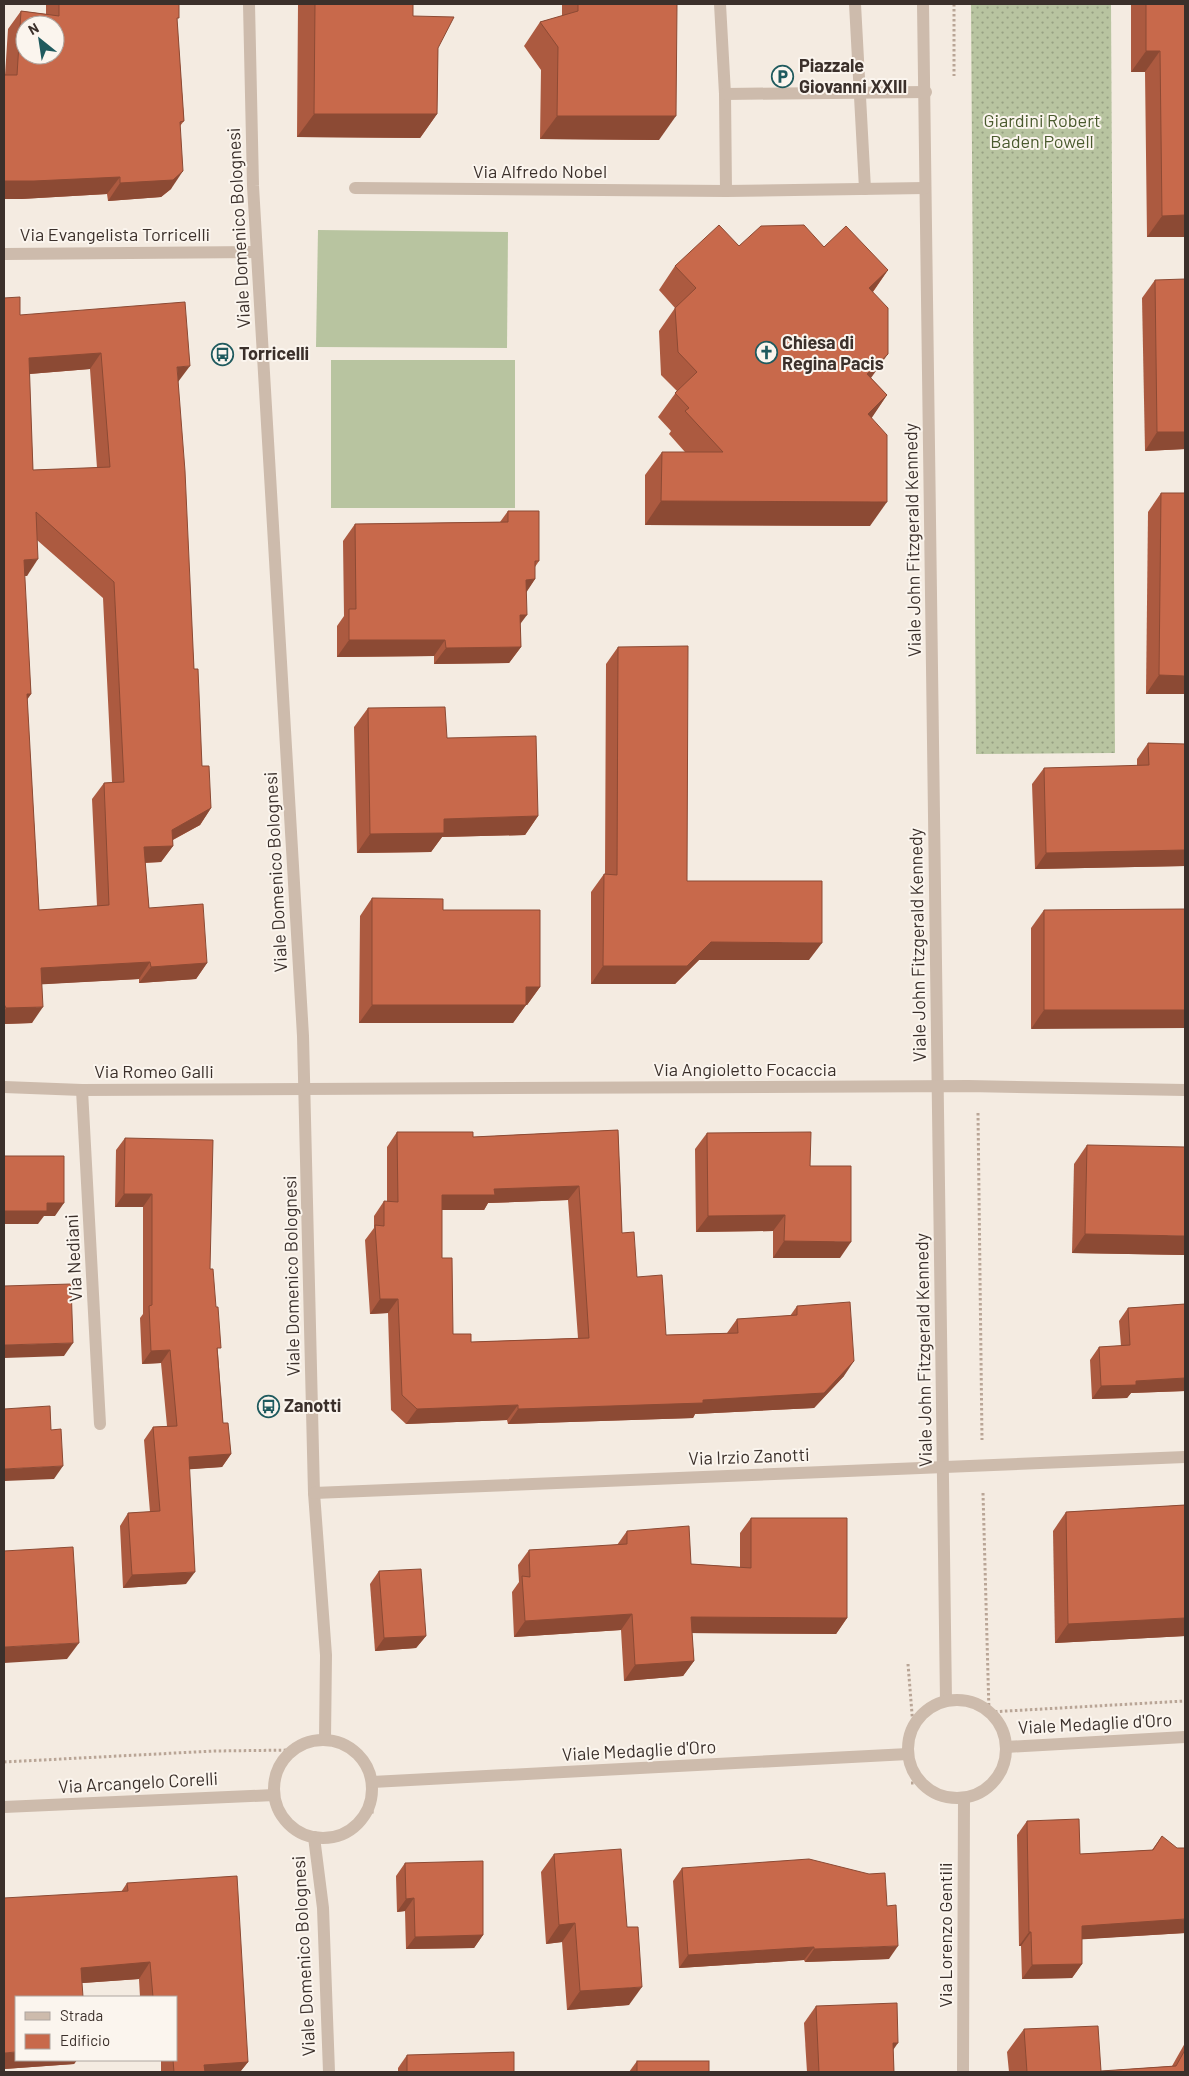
<svg xmlns="http://www.w3.org/2000/svg" width="1189" height="2076" font-family="Barlow,sans-serif">
  <style>
    .grass { fill: url(#grass-dots) }
    .garden { fill: #b8c4a0 }
    .lines { fill: none; stroke-linecap: round; stroke-linejoin: round }
    .path { stroke: #b9a596; stroke-width: 3; stroke-dasharray: 2.5 2.5; stroke-linecap: butt }
    .minor { stroke: #cdbbac; stroke-width: 12 }
    .wall { fill: #ac5a40; fill-rule: evenodd }
    .shaded-wall { fill: #8c4a34 }
    .building { fill: #c8694b; stroke: #8c4a34; fill-rule: evenodd }
    .labels { text-anchor: middle; stroke-width: 4; stroke-linejoin: round; paint-order: stroke }
    .poi-label { font-size: 18px; font-weight: bold; fill: #3b302b; stroke: #fbf5ee; text-anchor: start }
    .park-label { font-size: 18px; fill: #4a5a2e; stroke: #fbf5ee }
    .street-label { font-size: 18px; fill: #3b302b; stroke: #fbf5ee }
  </style>
  <defs>
    <pattern id="grass-dots" width="8" height="8" patternUnits="userSpaceOnUse" patternTransform="scale(1.25)"><rect width="8" height="8" fill="#b8c4a0"/><path d="M2 2h.1M6 6h.1" fill="none" stroke="#97a083" stroke-width="1.8" stroke-linecap="round"/></pattern>
  </defs>
  <rect width="100%" height="100%" fill="#f4ebe1"/>
  <polygon class="grass" points="971,4 1111,4 1115,753 976,754"/>
  <g class="garden">
    <polygon points="318,230 508,232 507,348 316,347"/>
    <rect x="331" y="360" width="184" height="148"/>
  </g>
  <g class="lines">
    <g class="path">
      <polyline points="954,4 954,76"/>
      <polyline points="978,1113 982,1440"/>
      <polyline points="983,1493 989,1712 1185,1701"/>
      <polyline points="908,1664 913,1726 911,1727"/>
      <polyline points="4,1762 214,1751 294,1750"/>
      <polyline points="911,1783 921,1783"/>
      <polyline points="366,1812 376,1812"/>
    </g>
    <g class="minor">
      <polyline points="249,4 253,186 303,1036 314,1493 326,1655 325,1739"/>
      <polyline points="720,4 725,94 726,191"/>
      <polyline points="855,4 865,189"/>
      <polyline points="923,4 946,1701"/>
      <polyline points="725,94 926,92"/>
      <polyline points="355,188 726,191 925,188"/>
      <polyline points="4,254 256,252"/>
      <polyline points="4,1087 82,1090 968,1086 1185,1090"/>
      <polyline points="82,1090 100,1424"/>
      <polyline points="314,1493 1185,1457"/>
      <circle cx="957" cy="1749" r="49"/>
      <circle cx="323" cy="1789" r="49"/>
      <polyline points="1006,1747 1185,1737"/>
      <polyline points="372,1782 908,1754"/>
      <polyline points="4,1807 274,1795"/>
      <polyline points="314,1837 323,1908 329,2072"/>
      <polyline points="963,2072 964,1798"/>
    </g>
  </g>
  <g class="wall">
    <polygon points="46,4 179,4 177,21 184,121 180,126 171,189 161,197 108,201 107,194 21,199 5,75 8,29 21,11 46,14"/>
    <polygon points="298,4 413,4 413,16 438,48 437,114 420,138 297,137"/>
    <polygon points="562,4 677,4 659,140 540,139 541,70 524,46 540,22 562,16"/>
    <polygon points="1131,4 1185,4 1185,237 1147,237 1145,72 1131,72"/>
    <polygon points="739,246 824,247 888,270 873,292 871,378 887,395 871,418 870,526 645,525 645,475 662,452 685,452 669,434 671,431 658,417 677,391 661,375 659,331 675,308 659,290 675,266"/>
    <polygon points="1155,280 1185,449 1145,451 1142,298"/>
    <path d="M4,298L20,315L178,382L194,669L202,766L211,808L200,825L173,840V846L161,862L145,863L149,908L207,963L196,979L139,983V979L42,984L32,1023L4,1024ZM90,369L97,468L33,470L29,374ZM37,540L103,598L112,782L104,783L92,799L97,906L39,910L27,699L31,694L24,576H27Z"/>
    <polygon points="1161,493 1185,694 1146,694 1148,512"/>
    <polygon points="508,511 539,561 535,567 535,579 526,592 520,624 521,647 509,663 434,664 434,656 337,657 337,626 344,616 343,541 355,524 500,522"/>
    <polygon points="618,647 687,881 809,960 699,960 675,984 591,984 591,892 604,874 605,874 606,664"/>
    <polygon points="368,708 447,738 538,816 525,835 442,837 431,852 357,853 354,727"/>
    <polygon points="1148,743 1185,744 1185,866 1035,869 1032,784 1044,768 1137,766 1137,759"/>
    <polygon points="372,898 443,910 540,987 527,1005 526,1005 513,1023 359,1023 360,916"/>
    <polygon points="1185,909 1031,1029 1031,928 1044,910"/>
    <path d="M618,1130L622,1233L637,1277L666,1335L727,1333L737,1319L790,1316L797,1306L844,1376L814,1408L695,1414L693,1418L508,1424L507,1420L406,1424L391,1410L388,1313L370,1314L365,1240L374,1228V1216L384,1201L387,1202V1147L397,1132L473,1137ZM568,1200L578,1338L471,1342L453,1334L442,1258V1210H484L488,1203Z"/>
    <polygon points="707,1133 810,1166 840,1258 773,1258 773,1231 696,1232 695,1149"/>
    <polygon points="125,1138 210,1269 218,1353 223,1423 231,1454 222,1467 189,1469 186,1584 123,1588 120,1526 128,1513 150,1512 144,1440 153,1427 167,1426 161,1363 142,1364 140,1318 143,1314 143,1207 115,1207 116,1150"/>
    <polygon points="1087,1145 1185,1255 1072,1253 1074,1164"/>
    <polygon points="1185,1304 1185,1391 1131,1393 1127,1398 1092,1399 1090,1360 1099,1347 1121,1346 1119,1321 1128,1308"/>
    <polygon points="1185,1505 1185,1636 1055,1643 1053,1531 1066,1512"/>
    <polygon points="751,1518 847,1618 836,1634 692,1633 694,1661 683,1676 624,1681 621,1630 514,1637 512,1592 519,1582 518,1565 529,1550 617,1545 627,1531 691,1564 740,1567 740,1533"/>
    <polygon points="379,1571 426,1636 416,1648 375,1651 370,1584"/>
    <polygon points="1027,1821 1080,1854 1152,1850 1162,1836 1185,1933 1082,1939 1082,1964 1072,1978 1022,1979 1021,1946 1019,1946 1017,1835"/>
    <polygon points="554,1854 627,1927 629,2005 567,2010 562,1942 546,1944 541,1872"/>
    <polygon points="405,1863 483,1935 474,1948 406,1949 405,1911 397,1912 396,1876"/>
    <polygon points="682,1868 889,1959 805,1962 804,1960 679,1968 673,1881"/>
    <polygon points="127,1883 248,2062 240,2072 161,2072 161,2060 176,2060 176,1997 140,1997 139,1979 82,1983 16,2060 77,2060 74,2064 4,2069"/>
    <polygon points="816,2006 893,2051 894,2072 807,2072 804,2023"/>
    <polygon points="1024,2029 1101,2071 1172,2066 1185,2043 1185,2072 1009,2072 1007,2052"/>
    <polygon points="407,2055 514,2072 398,2072 398,2068"/>
    <polygon points="637,2061 709,2072 629,2072"/>
  </g>
  <g class="shaded-wall">
    <polygon points="1146,51 1160,51 1145,72 1131,72"/>
    <polygon points="314,114 437,114 420,138 297,137"/>
    <polygon points="557,116 676,116 659,140 540,139"/>
    <polygon points="183,171 171,189 161,197 108,201 120,183"/>
    <polygon points="120,177 107,194 21,199 4,199 4,181"/>
    <polygon points="1185,215 1185,237 1147,237 1162,216"/>
    <polygon points="888,270 871,294 869,288"/>
    <polygon points="101,353 90,369 17,375 29,358"/>
    <polygon points="888,354 871,378 850,398 867,374"/>
    <polygon points="190,366 178,382 177,367"/>
    <polygon points="887,395 871,419 868,414"/>
    <polygon points="1157,432 1185,432 1185,449 1145,451"/>
    <polygon points="661,501 887,502 870,526 645,525"/>
    <polygon points="38,559 27,576 12,576 24,560"/>
    <polygon points="535,579 524,596 526,580"/>
    <polygon points="520,615 527,615 515,631"/>
    <polygon points="349,640 445,640 434,656 337,657"/>
    <polygon points="521,647 509,663 434,664 446,648"/>
    <polygon points="1159,675 1185,676 1185,694 1146,694"/>
    <polygon points="27,694 31,694 20,710"/>
    <polygon points="211,808 200,825 161,846 172,830"/>
    <polygon points="538,816 525,835 442,837 431,852 357,853 370,834 444,819"/>
    <polygon points="173,846 161,862 133,863 144,847"/>
    <polygon points="1185,850 1185,866 1035,869 1046,853"/>
    <polygon points="711,942 822,943 809,960 699,960 675,984 591,984 603,966"/>
    <polygon points="150,962 139,979 30,985 41,968"/>
    <polygon points="207,963 196,979 139,983 151,967"/>
    <polygon points="526,987 540,987 527,1005 514,1004"/>
    <polygon points="372,1005 526,1005 513,1023 359,1023"/>
    <polygon points="43,1007 32,1023 4,1024 4,1012 6,1008"/>
    <polygon points="1044,1010 1185,1010 1185,1028 1031,1029"/>
    <polygon points="579,1186 568,1200 488,1203 484,1210 431,1210 442,1195 494,1189"/>
    <polygon points="124,1194 152,1194 143,1207 115,1207"/>
    <polygon points="47,1203 64,1203 55,1216 44,1216 38,1224 4,1224 4,1211"/>
    <polygon points="785,1215 773,1231 696,1232 708,1216"/>
    <polygon points="1085,1234 1185,1236 1185,1255 1072,1253"/>
    <polygon points="784,1241 851,1242 840,1258 773,1258"/>
    <polygon points="380,1299 398,1299 388,1313 370,1314"/>
    <polygon points="73,1343 64,1356 4,1358 4,1345"/>
    <polygon points="170,1350 161,1363 142,1364 151,1351"/>
    <polygon points="854,1361 844,1376 814,1408 695,1414 693,1418 508,1424 518,1409 703,1400"/>
    <polygon points="1185,1378 1185,1391 1131,1393 1127,1398 1092,1399 1101,1386 1136,1381"/>
    <polygon points="518,1405 507,1420 406,1424 417,1409"/>
    <polygon points="231,1454 222,1467 180,1470 189,1457"/>
    <polygon points="63,1466 54,1479 4,1481 4,1469"/>
    <polygon points="195,1572 186,1584 123,1588 132,1575"/>
    <polygon points="632,1614 621,1630 514,1637 525,1621"/>
    <polygon points="691,1617 847,1618 836,1634 680,1633"/>
    <polygon points="1185,1618 1185,1636 1055,1643 1068,1624"/>
    <polygon points="426,1636 416,1648 375,1651 384,1638"/>
    <polygon points="79,1643 67,1659 4,1663 4,1647"/>
    <polygon points="694,1661 683,1676 624,1681 635,1665"/>
    <polygon points="414,1898 405,1911 397,1912 406,1899"/>
    <polygon points="1185,1919 1185,1933 1072,1940 1082,1926"/>
    <polygon points="575,1923 562,1942 546,1944 559,1925"/>
    <polygon points="1029,1932 1031,1932 1021,1946 1019,1946"/>
    <polygon points="483,1935 474,1948 406,1949 415,1937"/>
    <polygon points="898,1946 889,1959 805,1962 814,1949"/>
    <polygon points="814,1947 804,1960 679,1968 688,1955"/>
    <polygon points="150,1962 139,1979 69,1984 81,1968"/>
    <polygon points="1082,1964 1072,1978 1022,1979 1032,1965"/>
    <polygon points="642,1987 629,2005 567,2010 580,1991"/>
    <polygon points="893,2043 898,2043 886,2060"/>
    <polygon points="16,2052 16,2060 77,2060 74,2064 4,2069 4,2053"/>
    <polygon points="248,2062 240,2072 199,2072 204,2065"/>
  </g>
  <g class="building">
    <path d="M59,4H179V18H177L184,121L180,122L183,171L173,180L120,183V177L34,181H4V75H17L21,11L59,16ZM25,25H55V55H25Z"/>
    <polygon points="315,4 413,4 413,16 454,17 438,48 437,114 314,114"/>
    <polygon points="578,4 677,4 676,116 557,116 558,47 540,22 578,11"/>
    <polygon points="1146,4 1185,4 1185,215 1162,216 1160,51 1146,51"/>
    <polygon points="719,225 739,246 761,226 804,225 824,247 846,226 888,270 869,288 888,308 888,354 867,374 887,395 868,414 887,435 887,502 661,501 662,452 723,452 685,411 689,408 675,393 697,372 678,352 675,308 696,288 675,266"/>
    <polygon points="1185,279 1185,432 1157,432 1155,280"/>
    <path d="M20,297V315L185,302L190,366L177,367L185,471L194,669H198L202,766H209L211,808L172,830L173,846L144,847L149,908L203,904L207,963L151,967L150,962L41,968L43,1007L6,1008L4,1004V298ZM101,353L110,467L33,470L29,358ZM36,512L114,582L124,782L104,783L109,905L39,910L27,694H31L24,560L38,559Z"/>
    <polygon points="1161,493 1185,493 1185,676 1159,675"/>
    <polygon points="508,511 539,511 539,561 535,561 535,579 526,580 527,615 520,615 521,647 446,648 445,640 349,640 349,609 356,609 355,524 508,522"/>
    <polygon points="688,646 687,881 822,881 822,943 711,942 687,966 603,966 604,874 617,875 618,647"/>
    <polygon points="445,707 447,738 536,736 538,816 444,819 444,833 370,834 368,708"/>
    <polygon points="1148,743 1185,744 1185,850 1046,853 1044,768 1149,765"/>
    <polygon points="372,898 443,899 443,910 540,910 540,987 526,987 526,1005 372,1005"/>
    <polygon points="1185,909 1185,1010 1044,1010 1044,910"/>
    <path d="M618,1130L622,1233L634,1232L637,1277L662,1275L666,1335L738,1333L737,1319L797,1315V1306L850,1302L854,1361L824,1393L703,1400V1403L518,1409V1405L417,1409L402,1395L398,1299H380L375,1225L384,1226V1201L398,1202L397,1132H473V1137ZM579,1186L589,1338L471,1342V1334H453L452,1258H442V1195H495L494,1189Z"/>
    <polygon points="811,1132 810,1166 851,1166 851,1242 784,1241 785,1215 708,1216 707,1133"/>
    <polygon points="125,1138 213,1140 210,1269 213,1269 216,1307 218,1307 221,1348 217,1348 223,1423 228,1423 231,1454 189,1457 195,1572 132,1575 128,1513 160,1511 153,1427 177,1426 170,1350 151,1351 149,1306 152,1305 152,1194 124,1194"/>
    <polygon points="1087,1145 1185,1147 1185,1236 1085,1234"/>
    <polygon points="4,1156 64,1156 64,1203 47,1203 47,1211 4,1211"/>
    <polygon points="71,1284 73,1343 4,1345 4,1286"/>
    <polygon points="1185,1304 1185,1378 1136,1381 1136,1385 1101,1386 1099,1347 1130,1345 1128,1308"/>
    <polygon points="50,1406 51,1430 61,1429 63,1466 4,1469 4,1409"/>
    <polygon points="1185,1505 1185,1618 1068,1624 1066,1512"/>
    <polygon points="751,1518 847,1518 847,1618 691,1617 694,1661 635,1665 632,1614 525,1621 522,1576 530,1577 529,1550 627,1544 627,1531 689,1526 691,1564 751,1568"/>
    <polygon points="73,1547 79,1643 4,1647 4,1551"/>
    <polygon points="421,1569 426,1636 384,1638 379,1571"/>
    <polygon points="1079,1819 1080,1854 1153,1850 1162,1836 1177,1848 1185,1848 1185,1919 1082,1926 1082,1964 1032,1965 1031,1932 1029,1932 1027,1821"/>
    <polygon points="621,1849 627,1927 638,1927 642,1987 580,1991 575,1923 559,1925 554,1854"/>
    <polygon points="809,1859 869,1874 885,1873 887,1906 896,1905 898,1946 814,1949 814,1947 688,1955 682,1868"/>
    <polygon points="483,1861 483,1935 415,1937 414,1898 406,1899 405,1863"/>
    <polygon points="237,1876 248,2062 204,2065 205,2072 174,2072 173,2060 176,2060 176,1997 153,1997 150,1962 81,1968 83,1997 16,1997 16,2052 4,2053 4,1898 128,1891 127,1883"/>
    <polygon points="897,2003 898,2043 893,2043 894,2072 819,2072 816,2006"/>
    <polygon points="1098,2026 1101,2071 1176,2066 1185,2050 1185,2072 1027,2072 1024,2029"/>
    <polygon points="514,2052 514,2072 407,2072 407,2055"/>
    <rect x="637" y="2061" width="72" height="11"/>
  </g>
  <defs>
    <symbol id="parking-ring" viewBox="-11 -11 22 22"><circle r="9.5" fill="#fbf5ee" stroke="#1f5a5e" stroke-width="1.5"/><path d="M-3.5-5.5H1a3.5 3.5 0 0 1 0 7H-1V5.5H-3.5ZM-1-3.4V-.6H.8a1.4 1.4 0 0 0 0-2.8Z" fill="#1f5a5e"/></symbol>
    <symbol id="church-ring" viewBox="-11 -11 22 22"><circle r="9.5" fill="#fbf5ee" stroke="#1f5a5e" stroke-width="1.5"/><path d="M-1.2-6h2.4v3.5h3.3v2.4h-3.3V6h-2.4V-.1h-3.3v-2.4h3.3Z" fill="#1f5a5e"/></symbol>
    <symbol id="bus-ring" viewBox="-11 -11 22 22"><circle r="9.5" fill="#fbf5ee" stroke="#1f5a5e" stroke-width="1.5"/><path d="M-5-6H5V4H4V6H2V4H-2V6H-4V4H-5ZM-3.5-4V0h7V-4ZM-3.5 1.2v1.5H-2V1.2ZM2 1.2v1.5H3.5V1.2Z" fill="#1f5a5e"/></symbol>
  </defs>
  <g fill-rule="evenodd">
    <use href="#parking-ring" x="770" y="64" width="25" height="25"/>
    <use href="#church-ring" x="754" y="340" width="25" height="25"/>
    <use href="#bus-ring" x="210" y="342" width="25" height="25"/>
    <use href="#bus-ring" x="256" y="1394" width="25" height="25"/>
  </g>
  <g class="labels">
    <g class="poi-label">
      <text x="799" y="72">Piazzale<tspan x="799" dy="21">Giovanni XXIII</tspan></text>
      <text x="782" y="349">Chiesa di<tspan x="782" dy="21">Regina Pacis</tspan></text>
      <text x="239" y="360">Torricelli</text>
      <text x="284" y="1412">Zanotti</text>
    </g>
    <g class="park-label">
      <text x="1042" y="127">Giardini Robert<tspan x="1042" dy="21">Baden Powell</tspan></text>
    </g>
    <g class="street-label">
      <text x="540" y="178">Via Alfredo Nobel</text>
      <text transform="translate(239 228) rotate(-93)" y="6">Viale Domenico Bolognesi</text>
      <text x="115" y="241">Via Evangelista Torricelli</text>
      <text transform="translate(913 540) rotate(-91)" y="6">Viale John Fitzgerald Kennedy</text>
      <text transform="translate(276 872) rotate(-93)" y="6">Viale Domenico Bolognesi</text>
      <text transform="translate(918 945) rotate(-91)" y="6">Viale John Fitzgerald Kennedy</text>
      <text x="745" y="1076">Via Angioletto Focaccia</text>
      <text x="154" y="1078">Via Romeo Galli</text>
      <text transform="translate(74 1258) rotate(-93)" y="6">Via Nediani</text>
      <text transform="translate(292 1276) rotate(-91)" y="6">Viale Domenico Bolognesi</text>
      <text transform="translate(924 1350) rotate(-91)" y="6">Viale John Fitzgerald Kennedy</text>
      <text transform="translate(749 1457) rotate(-2)" y="6">Via Irzio Zanotti</text>
      <text transform="translate(1095 1724) rotate(-3)" y="6">Viale Medaglie d'Oro</text>
      <text transform="translate(639 1751) rotate(-3)" y="6">Viale Medaglie d'Oro</text>
      <text transform="translate(138 1783) rotate(-3)" y="6">Via Arcangelo Corelli</text>
      <text transform="translate(946 1935) rotate(-90)" y="6">Via Lorenzo Gentili</text>
      <text transform="translate(304 1956) rotate(-93)" y="6">Viale Domenico Bolognesi</text>
    </g>
  </g>
  <rect width="1189" height="2076" fill="none" stroke="#3b302b" stroke-width="10"/>
  <rect x="15" y="1996" width="162" height="65" fill="#fbf5ee" stroke="#aea6a0"/>
  <rect x="25" y="2012" width="25" height="8" fill="#cdbbac" stroke="#aea6a0"/>
  <text x="60" y="2021" font-size="15" fill="#3b302b">Strada</text>
  <rect x="25" y="2034" width="25" height="15" fill="#c8694b" stroke="#aea6a0"/>
  <text x="60" y="2046" font-size="15" fill="#3b302b">Edificio</text>
  <g transform="translate(40 40) rotate(330)"><circle r="24" fill="#fbf5ee" stroke="#aea6a0"/>
  <path d="M0-4L9 19L0 12L-9 19Z" fill="#1f5a5e"/>
  <text y="-8" font-size="14" font-weight="bold" text-anchor="middle" fill="#3b302b">N</text>
  </g>
</svg>
